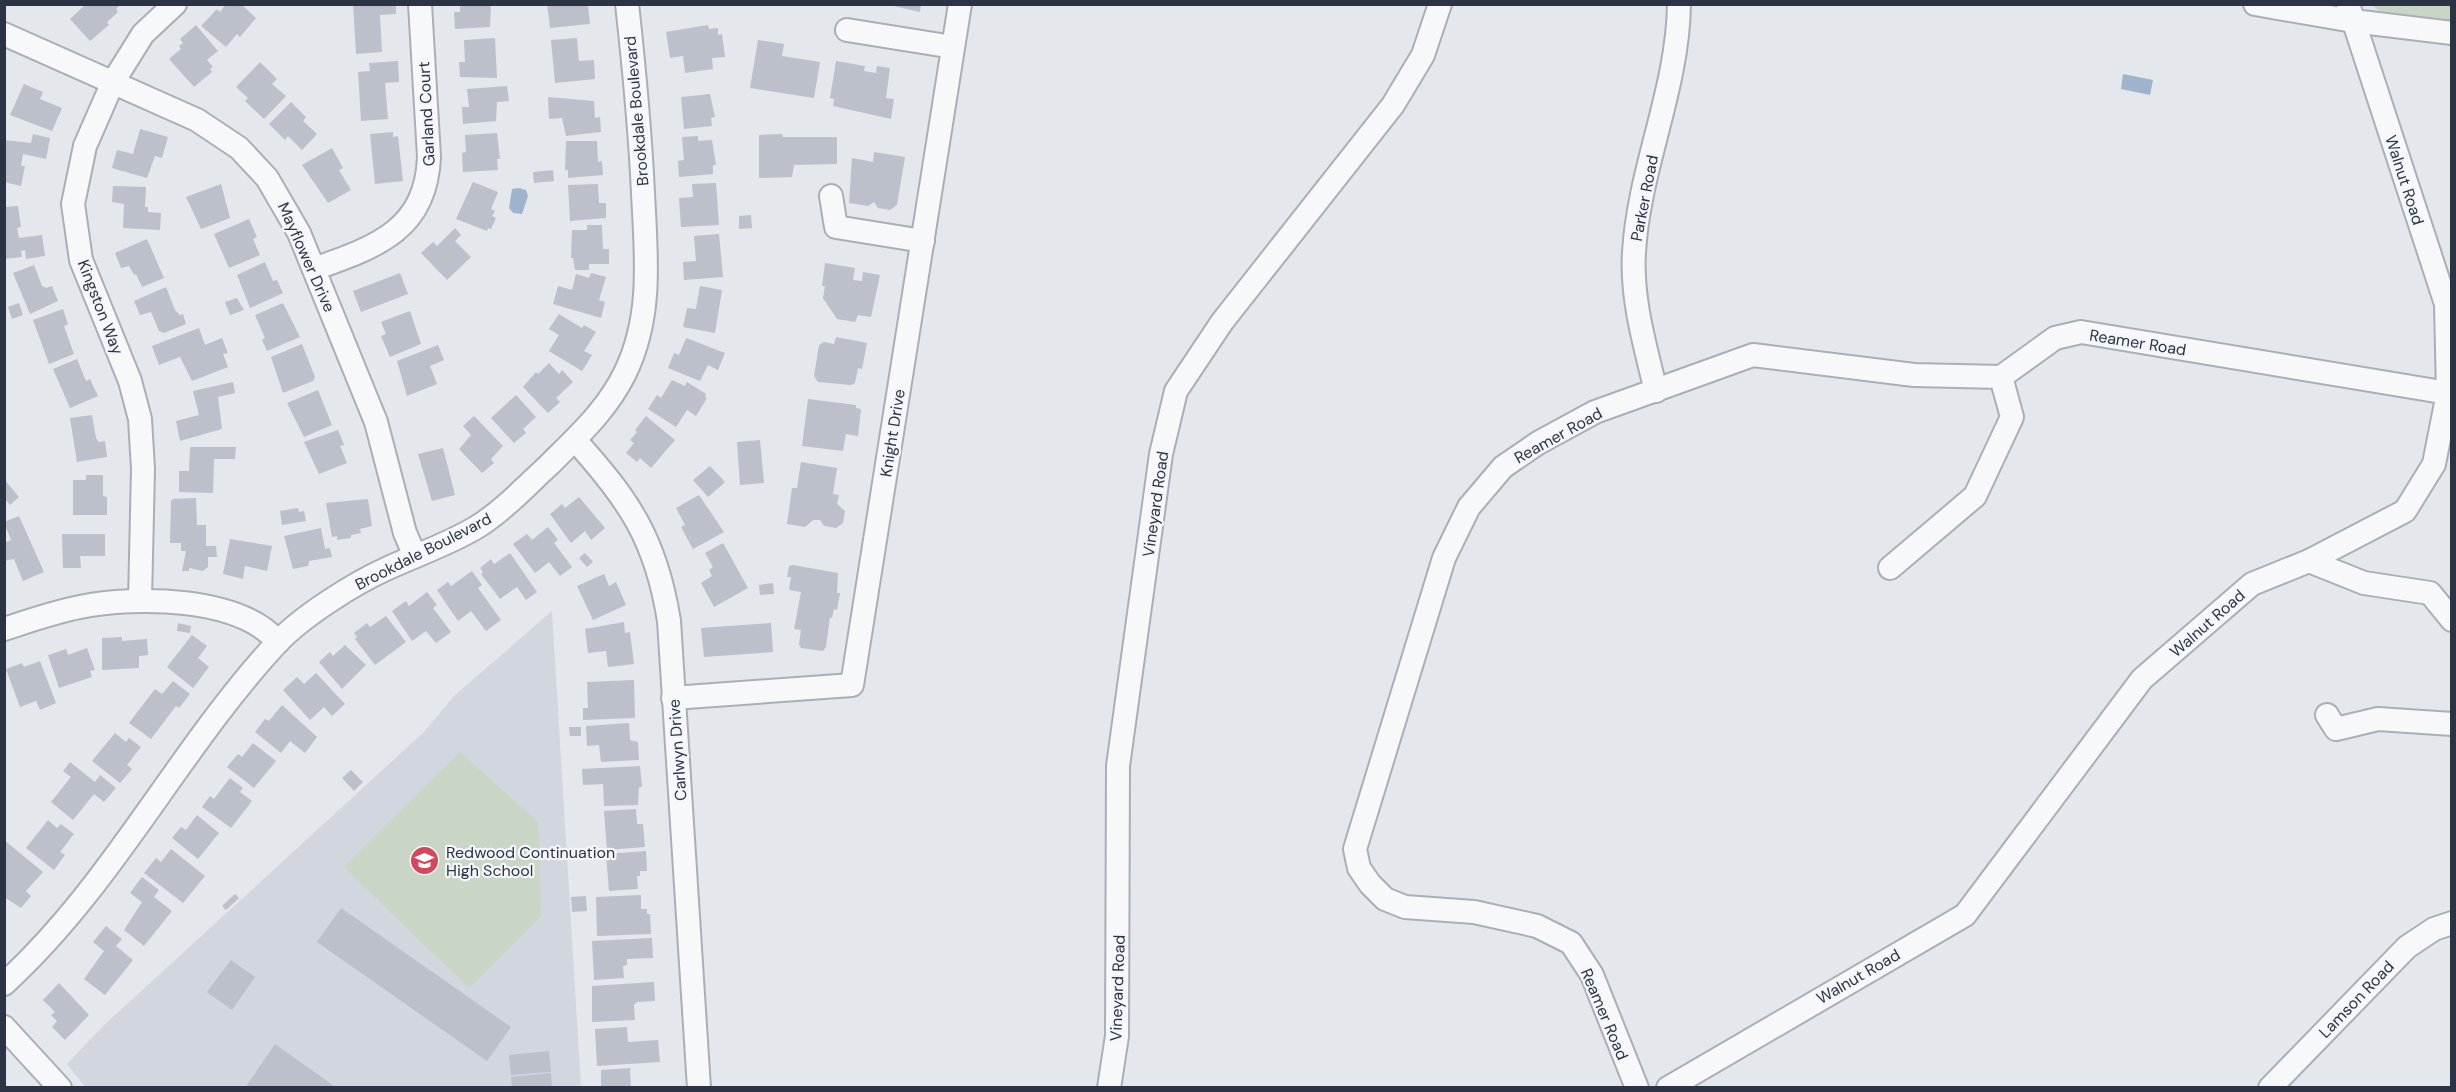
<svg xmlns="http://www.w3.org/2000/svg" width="2456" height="1092" font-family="'DM Sans',sans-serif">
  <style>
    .built { fill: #d2d6de }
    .green { fill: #c9d6c5 }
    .water { fill: #9fb4cc }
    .building { fill: #bbc0ca }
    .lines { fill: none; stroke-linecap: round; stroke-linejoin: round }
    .minor-casing { stroke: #a9aeb7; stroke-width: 26 }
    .minor { stroke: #f7f8fa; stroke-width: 22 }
    .labels { text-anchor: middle; stroke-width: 4.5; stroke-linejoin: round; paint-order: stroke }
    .street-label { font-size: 16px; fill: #2b3445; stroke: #f4f6f9 }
    .poi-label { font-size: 16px; fill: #2b3445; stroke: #f4f6f9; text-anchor: start }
  </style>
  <rect width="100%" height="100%" fill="#e4e7ec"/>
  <polygon class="built" points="552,611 581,1087 86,1088 67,1064 102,1027 424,732 454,696"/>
  <g class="green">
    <polygon points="2371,5 2451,5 2451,21 2380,11"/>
    <polygon points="460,752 538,822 541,916 469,988 344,867"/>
  </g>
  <g class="water">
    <polygon points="2123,74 2153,80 2150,95 2121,89"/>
    <polygon points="519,188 526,190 528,196 522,214 513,213 509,208 512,189"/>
  </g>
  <g class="building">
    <polygon points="82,4 121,4 116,9 118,12 107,22 109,25 90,41 70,19 84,6"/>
    <polygon points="226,4 241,4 256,18 240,37 237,34 226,47 201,26 217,9 220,12"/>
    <polygon points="353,4 396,4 396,14 380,15 382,52 356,54"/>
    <polygon points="460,4 491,4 490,27 455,29 454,12 460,12"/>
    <polygon points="547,4 588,5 590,24 550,28"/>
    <polygon points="885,4 921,4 920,12"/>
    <polygon points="196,25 218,51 207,60 213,67 210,69 212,72 194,87 169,59 181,49 179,46 183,43 180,39"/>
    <polygon points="708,25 709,29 718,28 718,35 722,34 725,57 712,58 713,69 685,73 683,56 670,58 666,32"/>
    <polygon points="495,38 497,78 460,77 459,62 465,62 464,40"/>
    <polygon points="577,38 579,61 594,60 595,79 555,83 551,40"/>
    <polygon points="758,40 784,44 782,56 820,62 814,98 750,88"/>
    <polygon points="398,61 399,82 385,83 388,119 361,121 358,72 370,71 369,63"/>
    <polygon points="836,61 865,66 864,71 876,73 877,66 890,68 886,98 894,99 891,119 833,106 834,99 830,98"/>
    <polygon points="260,62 277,79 272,84 286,96 264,119 245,101 248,98 236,87"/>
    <polygon points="24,84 43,92 40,99 62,108 52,131 10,115"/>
    <polygon points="507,86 509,101 497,102 496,121 463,124 462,107 469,107 467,89"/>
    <polygon points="710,94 715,117 711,118 712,126 684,129 681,97"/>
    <polygon points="548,97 594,101 595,118 600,117 601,132 566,136 562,118 549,119"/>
    <polygon points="291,102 306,117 303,121 317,134 302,150 288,136 285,140 269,124"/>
    <polygon points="140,129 168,137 162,158 155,156 147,178 112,168 117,150 133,154"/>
    <polygon points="393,132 393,137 398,136 403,181 375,184 370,134"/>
    <polygon points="497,133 500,159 497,159 498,170 463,172 462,153 466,152 465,135"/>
    <polygon points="33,134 50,138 46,159 23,154 21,166 25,166 21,186 4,182 4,140 31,143"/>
    <polygon points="782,134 783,137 837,137 837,164 794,165 792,177 759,178 759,135"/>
    <polygon points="698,136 698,141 712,140 716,165 713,165 713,174 679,177 678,161 684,160 682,137"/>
    <polygon points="566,141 597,141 598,162 602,161 603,175 568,178 568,170 565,170"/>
    <polygon points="332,148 343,168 339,170 351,190 328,203 302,165"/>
    <polygon points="874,152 905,157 897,205 890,210 878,208 874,202 868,206 849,203 852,158 873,162"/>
    <polygon points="553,170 554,181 534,183 533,172"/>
    <polygon points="473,182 498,192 491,209 495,211 492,216 496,218 491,229 488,228 487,231 456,219"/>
    <polygon points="716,183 719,225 681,227 679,198 693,197 692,184"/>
    <polygon points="221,184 230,218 201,229 186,197"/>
    <polygon points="598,184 599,203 606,203 606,218 570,221 568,185"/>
    <polygon points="113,186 146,187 145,207 148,207 148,212 161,213 160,230 123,228 124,204 112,202"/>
    <polygon points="18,206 21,227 17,228 19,238 42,235 45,256 26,259 25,250 21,251 22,257 4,259 4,207"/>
    <polygon points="751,215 752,228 739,229 739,216"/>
    <polygon points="249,219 257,237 253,239 260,255 229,268 214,234"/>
    <polygon points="587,225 602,225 603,249 609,249 609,264 589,264 589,270 575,270 573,258 571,258 572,230 587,230"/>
    <polygon points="455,228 461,235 455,241 471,257 447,280 421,253 433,242 437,246"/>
    <polygon points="719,234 723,277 684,280 683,262 696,261 694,236"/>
    <polygon points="147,239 164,278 142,287 136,274 134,275 129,266 121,268 115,253"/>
    <polygon points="265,262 273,281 277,280 283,293 250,308 237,275"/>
    <polygon points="825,263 855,268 853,280 862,281 863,272 880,275 871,317 858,315 855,322 837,319 823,298 825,286 822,286"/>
    <polygon points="34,265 42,286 46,288 52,286 58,301 30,314 13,273"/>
    <polygon points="400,273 408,294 361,312 353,291"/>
    <polygon points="591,273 606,277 599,300 605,302 601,318 553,304 558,286 572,290 576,274 589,278"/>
    <polygon points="700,286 722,290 715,333 683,327 687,308 696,309"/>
    <polygon points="166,287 175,310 180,315 183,314 186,324 164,333 159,331 151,312 140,315 134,301"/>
    <polygon points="237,298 244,310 230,315 225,302"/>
    <polygon points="19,303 23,315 12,319 8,307"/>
    <polygon points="283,303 300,337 267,351 262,340 265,338 255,315"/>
    <polygon points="63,309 68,324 64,326 74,354 49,364 33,320"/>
    <polygon points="410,311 421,344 390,357 381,336 386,334 381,322"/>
    <polygon points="559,314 582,328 584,325 596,332 584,351 592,355 582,371 549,351 559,335 549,329"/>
    <polygon points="199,328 205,345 222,338 228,353 223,354 228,367 192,381 180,357 159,365 152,346"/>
    <polygon points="836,337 867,343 862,369 858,368 855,383 851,385 818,382 814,376 819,345 824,342 834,344"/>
    <polygon points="686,338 725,353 718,370 708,365 700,381 668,368 674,353 679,355"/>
    <polygon points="302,344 315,377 313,381 283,393 271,357"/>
    <polygon points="438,345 444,360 430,366 437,384 407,396 397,361"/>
    <polygon points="77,359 86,381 90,379 98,396 70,408 53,369"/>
    <polygon points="549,363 559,374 562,370 573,382 556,398 560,402 548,413 523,387 536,372 538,374"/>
    <polygon points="672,380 685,386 687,382 706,394 705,397 707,398 696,416 687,410 676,427 648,409 657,395 661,398"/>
    <polygon points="233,382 235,393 218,397 222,429 180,441 176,421 199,415 193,391"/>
    <polygon points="318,390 332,425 304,437 287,403"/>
    <polygon points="516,395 536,417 523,429 526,433 514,443 491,418"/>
    <polygon points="808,399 856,405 856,408 861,409 858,436 846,434 843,451 802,446"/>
    <polygon points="92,415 96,438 99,442 105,441 107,457 77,462 70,418"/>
    <polygon points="474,416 503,446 491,459 494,463 482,473 459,449 471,435 463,426"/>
    <polygon points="646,416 675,440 651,468 640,458 637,462 626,453 634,443 630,440 637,432 635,430"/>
    <polygon points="338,430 344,445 340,446 347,463 319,474 304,442"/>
    <polygon points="760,440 764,483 740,485 737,442"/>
    <polygon points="190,447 236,447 235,459 214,459 213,493 179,492 179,471 189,471"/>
    <polygon points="443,448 455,495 432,501 418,454"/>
    <polygon points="801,462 837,468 833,494 839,495 837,504 845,511 843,523 836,528 824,526 820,520 813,520 805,527 787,524 792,488 797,488"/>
    <polygon points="710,466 725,482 708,497 693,480"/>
    <polygon points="86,475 103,475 103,496 107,497 107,515 73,515 73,480 86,480"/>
    <polygon points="4,479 19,497 10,505 4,498"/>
    <polygon points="699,495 724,532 693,549 681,527 685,525 676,508"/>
    <polygon points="579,497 605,528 591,540 585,531 571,543 550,514 562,504 565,508"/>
    <polygon points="196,498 197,525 206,525 206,546 216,546 217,557 208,557 208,567 203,571 189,568 189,571 182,571 186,551 181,551 181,543 170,543 171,501 173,499"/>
    <polygon points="368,499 372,526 360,529 361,533 351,535 351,538 337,540 337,536 332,537 326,503"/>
    <polygon points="298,508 299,512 304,511 306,521 282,525 280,511"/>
    <polygon points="19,516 44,572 23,581 14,559 4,561 4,543 11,540 4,522"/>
    <polygon points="548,527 558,540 554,543 572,567 560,576 549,562 535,573 513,544 527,534 532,540"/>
    <polygon points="321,528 325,549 330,548 332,557 309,561 308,566 293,569 284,536"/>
    <polygon points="62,534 105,534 105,556 80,556 81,568 63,568"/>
    <polygon points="230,539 272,546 267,571 245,566 243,579 223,574"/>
    <polygon points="723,543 748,588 714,607 701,583 712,576 709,570 713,567 705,553"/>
    <polygon points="510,553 537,592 526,600 517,587 500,599 481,574 483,572 480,568 491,559 494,564"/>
    <polygon points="585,553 593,562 587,567 579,558"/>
    <polygon points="793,565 838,573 837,593 840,593 837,610 834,609 832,618 830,617 826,647 823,651 801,648 799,644 801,630 794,629 801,592 789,590 791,577 787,577 789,566"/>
    <polygon points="472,571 482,585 478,588 501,620 486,631 471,611 458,621 437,590 448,582 451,586"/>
    <polygon points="604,574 609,586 616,582 626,605 593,620 577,586"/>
    <polygon points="773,583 774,594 760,595 759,585"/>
    <polygon points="427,592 437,605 433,608 451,632 436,643 426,631 412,641 392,611 406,601 409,606"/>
    <polygon points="386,616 406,642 375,665 355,639 357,637 354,633 367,623 370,627"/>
    <polygon points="624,622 625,633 630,632 634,664 608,667 606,651 588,653 585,629"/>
    <polygon points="178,623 191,626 190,633 177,631"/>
    <polygon points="771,623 773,652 704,657 701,628"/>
    <polygon points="192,635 207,646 198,658 209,667 193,688 167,667"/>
    <polygon points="122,637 122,641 147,639 148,655 139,656 139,668 102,670 102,638"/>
    <polygon points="345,645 366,665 342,689 319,662 330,652 333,656"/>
    <polygon points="87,648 95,670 90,671 92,677 59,688 48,655 66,649 68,655"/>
    <polygon points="40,661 56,703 40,710 36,701 20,707 6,669 22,663 24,667"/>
    <polygon points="316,673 345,704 332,716 324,707 310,720 283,690 297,677 304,684"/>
    <polygon points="634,680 635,718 583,720 583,708 588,708 587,682"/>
    <polygon points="173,681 190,694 179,708 176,706 151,739 129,723 155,689 162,694"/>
    <polygon points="282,705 317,737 305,753 290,741 281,753 255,732 265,719 269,721"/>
    <polygon points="629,723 630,740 638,742 639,760 601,762 599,745 587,746 586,726"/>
    <polygon points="569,727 581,727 581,736 570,736"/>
    <polygon points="115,733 126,742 129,738 141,747 127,765 132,769 120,783 92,761"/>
    <polygon points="253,743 276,761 254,788 227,767 238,754 242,757"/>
    <polygon points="70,762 95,782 100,775 116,788 104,802 94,794 73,820 51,802 71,777 63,771"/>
    <polygon points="640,766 642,787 639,787 638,805 604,806 603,784 583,785 582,769"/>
    <polygon points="351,770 363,782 354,791 342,778"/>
    <polygon points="230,778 243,788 240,792 252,801 231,828 202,807 210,796 214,799"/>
    <polygon points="636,809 637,824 643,824 645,847 607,850 604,811"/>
    <polygon points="197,815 219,833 198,859 172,838 181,827 186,830"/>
    <polygon points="48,820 57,828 61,824 74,834 60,852 65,855 54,870 26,848"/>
    <polygon points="4,840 43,872 26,891 31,896 21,908 4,897"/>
    <polygon points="171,849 205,876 183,903 144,873 156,858 161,862"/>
    <polygon points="646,851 647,871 640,871 640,876 637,876 638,889 609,891 606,854"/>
    <polygon points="142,877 159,890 154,897 172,911 144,946 124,930 142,902 130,893"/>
    <polygon points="235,894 239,898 226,910 222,906"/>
    <polygon points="641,895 641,909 647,909 647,914 650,914 651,934 597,936 596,897"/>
    <polygon points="586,896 587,911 572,912 571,897"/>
    <polygon points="341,908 511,1027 487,1061 317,942"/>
    <polygon points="106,926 122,939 116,946 133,960 105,995 84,979 104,951 93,942"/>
    <polygon points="652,938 653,958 627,959 627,965 623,966 624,978 594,980 592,941"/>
    <polygon points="231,960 255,977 232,1010 207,992"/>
    <polygon points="654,982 655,1001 637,1002 634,1005 635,1020 592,1022 592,986"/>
    <polygon points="59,983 89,1015 65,1040 52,1027 57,1021 51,1015 55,1012 43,1000"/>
    <polygon points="627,1027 628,1042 658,1040 660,1062 597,1066 595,1029"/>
    <polygon points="275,1044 337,1088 245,1088"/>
    <polygon points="549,1051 551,1072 511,1075 509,1055"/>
    <polygon points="630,1068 631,1088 601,1088 601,1070"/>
    <polygon points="551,1073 552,1088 512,1088 511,1077"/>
  </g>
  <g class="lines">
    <defs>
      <g id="minor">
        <polyline points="2255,4 2353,21 2452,33"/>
        <polyline points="847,30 953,47"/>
        <polyline points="4,34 197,120 239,148 267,178 299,233 376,422 405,533 415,556"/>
        <polyline points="831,196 836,227 923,241"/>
        <path d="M314,269C375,247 426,231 429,157L420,4"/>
        <path d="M1656,391C1645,345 1631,299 1634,252C1639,168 1678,89 1679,4"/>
        <path d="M575,440C629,500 656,539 669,621L699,1088"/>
        <polyline points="2309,561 2364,583 2430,593 2452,620"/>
        <polyline points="1890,568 1975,496 2012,417 2001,377"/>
        <polyline points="140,601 143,469 140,419 130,381 81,260 73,204 85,146 113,82 143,34 175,4"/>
        <path d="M4,629C29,621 54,612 80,607C135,596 239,596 278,642"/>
        <polyline points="673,698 852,685 960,4"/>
        <polyline points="2327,715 2336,729 2378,719 2452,724"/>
        <path d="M4,984C112,886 178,750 276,644C301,617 353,584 386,569C416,555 449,544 477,527C504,510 526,486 549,465C578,436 607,410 625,373C653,316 646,255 643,193C640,130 634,67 627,4"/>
        <polyline points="4,1027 60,1088"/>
        <polyline points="1109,1088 1117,1036 1118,766 1161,454 1176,391 1222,322 1393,105 1423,55 1440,4"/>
        <polyline points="1637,1088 1592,975 1571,943 1537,926 1474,912 1405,907 1385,899 1370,884 1359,868 1355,849 1444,558 1469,507 1503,467 1538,443 1595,412 1753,355 1914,375 2001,377 2055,338 2081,332 2448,393"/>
        <polyline points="1668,1088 1965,915 2142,679 2252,584 2309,561 2405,511 2434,464 2448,393 2446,304 2348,4"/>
        <polyline points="2270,1088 2407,947 2434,929 2452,923"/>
      </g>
    </defs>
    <use href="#minor" class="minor-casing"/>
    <use href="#minor" class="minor"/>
  </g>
  <defs>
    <symbol id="school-disc" viewBox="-11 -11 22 22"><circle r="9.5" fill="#d1495b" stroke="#f4f6f9"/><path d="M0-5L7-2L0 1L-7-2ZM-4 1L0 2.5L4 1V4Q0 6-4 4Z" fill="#fff"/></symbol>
  </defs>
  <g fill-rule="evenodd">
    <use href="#school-disc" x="408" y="844" width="33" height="33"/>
  </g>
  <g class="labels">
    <g class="street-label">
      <text transform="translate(636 111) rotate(-95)" y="6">Brookdale Boulevard</text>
      <text transform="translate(426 114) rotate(-93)" y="6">Garland Court</text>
      <text transform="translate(2405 180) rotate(72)" y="6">Walnut Road</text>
      <text transform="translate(1644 198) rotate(-79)" y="6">Parker Road</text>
      <text transform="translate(307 257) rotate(66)" y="6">Mayflower Drive</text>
      <text transform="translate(101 307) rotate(69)" y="6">Kingston Way</text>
      <text transform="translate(2138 342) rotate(9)" y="6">Reamer Road</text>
      <text transform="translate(892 433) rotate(-81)" y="6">Knight Drive</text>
      <text transform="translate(1558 435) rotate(-29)" y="6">Reamer Road</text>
      <text transform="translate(1155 504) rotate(-82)" y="6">Vineyard Road</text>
      <text transform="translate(423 551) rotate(-27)" y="6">Brookdale Boulevard</text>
      <text transform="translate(2207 623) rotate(-41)" y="6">Walnut Road</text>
      <text transform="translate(677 750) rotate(-94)" y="6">Carlwyn Drive</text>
      <text transform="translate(1858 976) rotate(-30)" y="6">Walnut Road</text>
      <text transform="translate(1117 988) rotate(-88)" y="6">Vineyard Road</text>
      <text transform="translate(2356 999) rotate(-46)" y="6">Lamson Road</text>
      <text transform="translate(1605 1014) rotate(67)" y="6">Reamer Road</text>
    </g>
    <g class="poi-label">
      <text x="446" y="858">Redwood Continuation<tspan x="446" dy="18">High School</tspan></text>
    </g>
  </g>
  <rect width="2456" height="1092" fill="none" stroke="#2b3445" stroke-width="12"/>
</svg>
